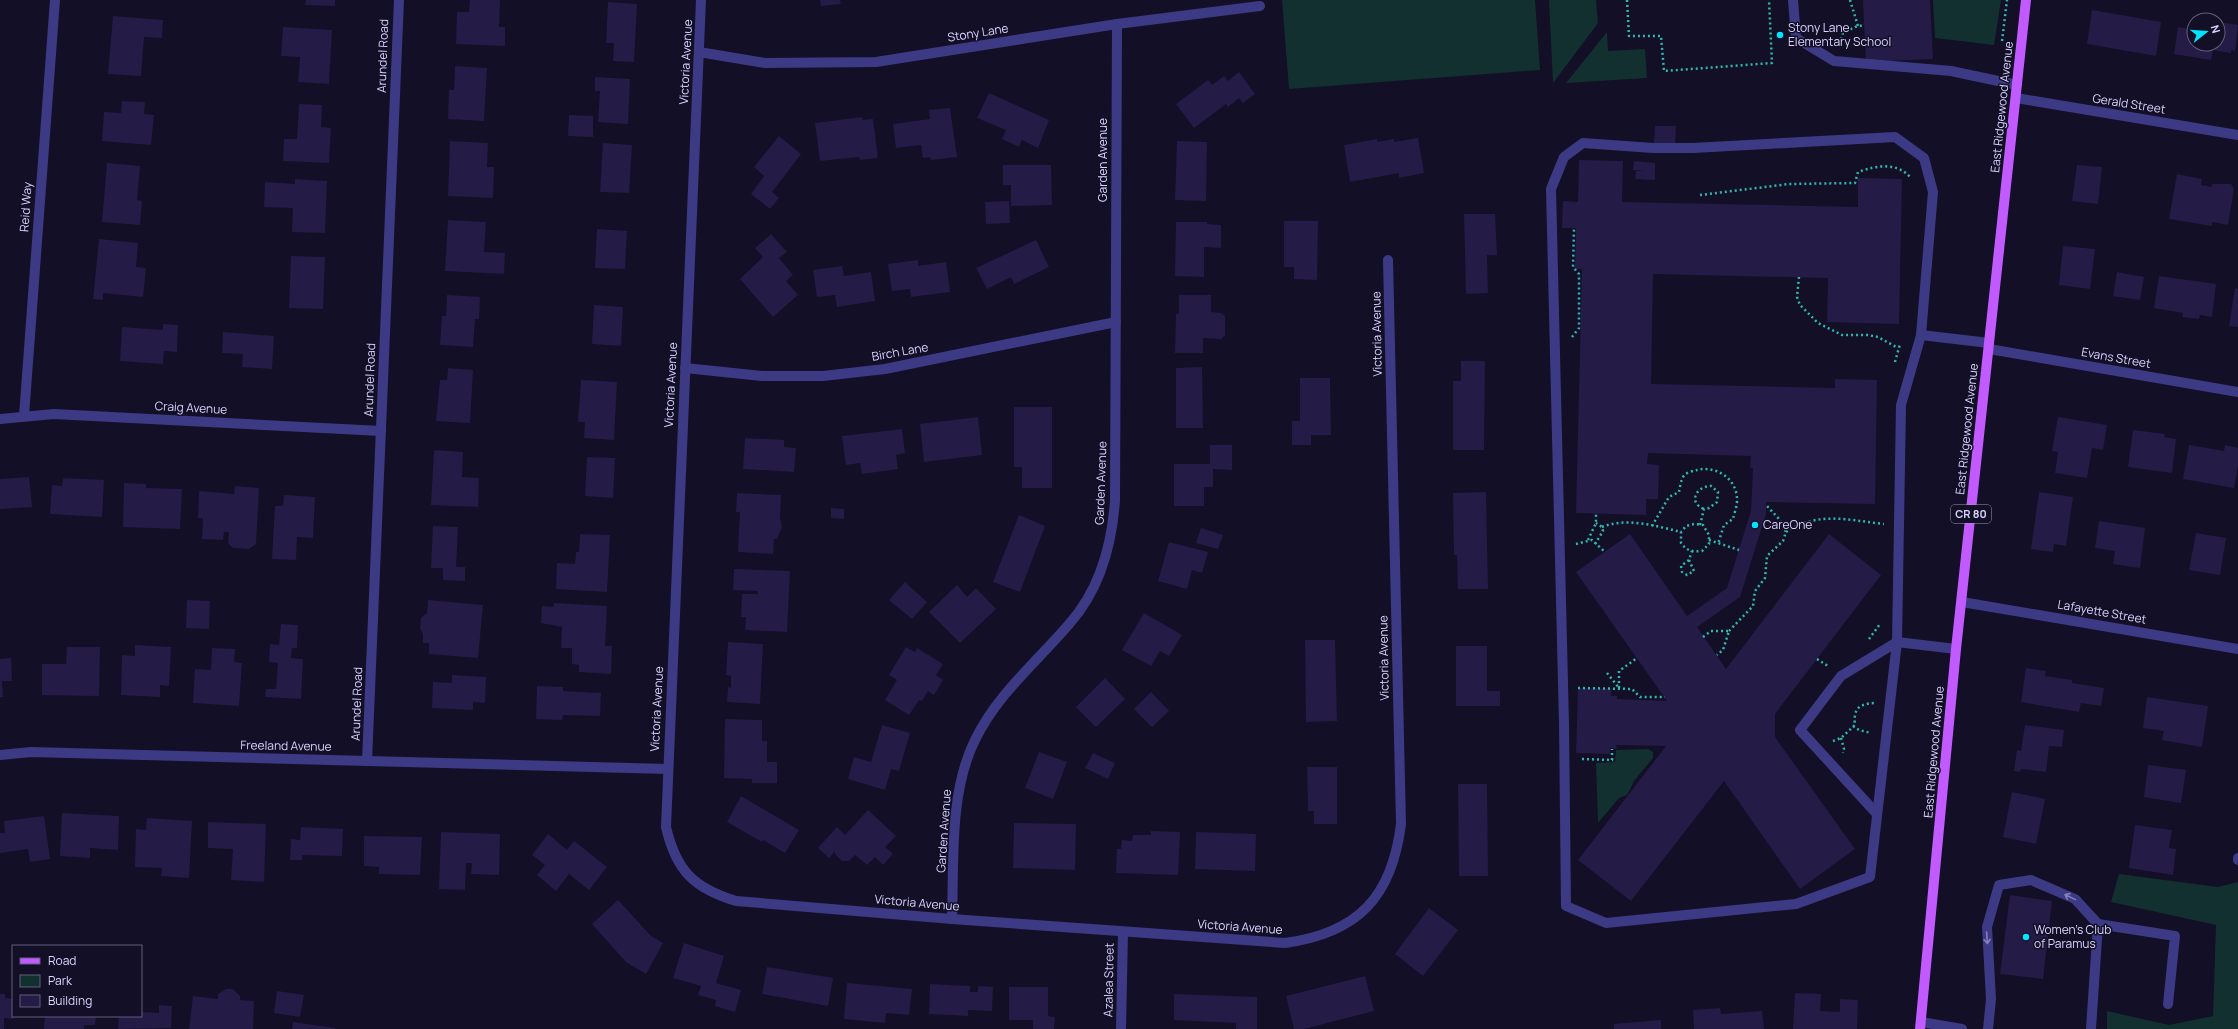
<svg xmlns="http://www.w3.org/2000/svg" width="2238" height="1029" font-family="Manrope,sans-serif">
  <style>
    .green { fill: #12302f }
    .building { fill: #241b47 }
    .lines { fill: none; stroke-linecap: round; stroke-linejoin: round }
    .path { stroke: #2fb8b0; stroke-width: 2.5; stroke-dasharray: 2 3; stroke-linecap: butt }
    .minor { stroke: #3d3a85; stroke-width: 10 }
    .major { stroke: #c25bff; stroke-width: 10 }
    .oneway { stroke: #837fbc }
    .poi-dot { fill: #00e5ff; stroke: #130f26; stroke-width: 1.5 }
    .labels { text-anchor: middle; stroke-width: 3; stroke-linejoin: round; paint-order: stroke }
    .shield { fill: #130f26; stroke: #9e99be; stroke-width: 1 }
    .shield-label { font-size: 11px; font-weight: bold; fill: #d9d4ff }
    .poi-label { font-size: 12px; fill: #d9d4ff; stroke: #130f26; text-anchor: start }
    .street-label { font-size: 12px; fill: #d9d4ff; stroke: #130f26 }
  </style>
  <rect width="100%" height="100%" fill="#130f26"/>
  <g class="green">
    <polygon points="1282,0 1535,0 1540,70 1289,89"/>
    <polygon points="1549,0 1601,0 1596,0 1598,23 1553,83"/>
    <polygon points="1933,0 2001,0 1994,45 1935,38"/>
    <polygon points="1607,32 1608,51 1645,49 1647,78 1566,83"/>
    <polygon points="1648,749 1653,752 1653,758 1634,781 1627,795 1619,798 1598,823 1596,763 1615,762 1616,750"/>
    <polygon points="2119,874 2218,887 2238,882 2238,1029 2107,1029 2107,1011 2169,1025 2213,1016 2216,925 2111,902"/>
  </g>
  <g class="building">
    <polygon points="306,0 335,0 335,6 305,5"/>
    <polygon points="470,0 500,0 499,27 505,27 505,46 456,44 457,12 469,12"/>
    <polygon points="820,0 840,0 841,4 821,6"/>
    <polygon points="1863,0 1930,0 1933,59 1866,62"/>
    <polygon points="608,2 637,4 634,62 613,61 614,43 606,43"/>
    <polygon points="2092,10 2161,22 2156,56 2087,44"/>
    <polygon points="113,16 163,20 162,38 144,37 141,76 108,74"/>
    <polygon points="2218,22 2238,25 2235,51 2231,50 2231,53 2213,50 2211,60 2174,54 2178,27 2194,30 2194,44 2218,44"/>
    <polygon points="283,27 332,30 329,84 298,82 300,57 281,56"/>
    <polygon points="455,66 487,68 484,121 448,119 449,90 454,90"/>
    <polygon points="1239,72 1255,94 1243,103 1239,98 1228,107 1226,104 1194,128 1176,104 1208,80 1212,85 1224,76 1228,81"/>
    <polygon points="595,77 630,79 628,124 598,122 600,91 595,91"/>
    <polygon points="989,93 1049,120 1038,148 1022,140 1019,147 1002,139 1006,130 977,118"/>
    <polygon points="122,101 145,102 144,114 154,115 151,145 102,141 104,112 121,113"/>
    <polygon points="299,104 322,105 321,127 331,128 329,163 283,161 284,139 297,139"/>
    <polygon points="950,108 957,157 931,160 930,157 923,158 921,145 896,148 893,124 930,119 929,110"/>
    <polygon points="569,115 593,116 593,137 568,136"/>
    <polygon points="862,117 863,120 873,119 878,158 860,160 859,157 820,161 815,123"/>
    <polygon points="1655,126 1676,126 1675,145 1654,143"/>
    <polygon points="779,136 801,154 772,192 779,198 770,209 751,194 764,176 754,167"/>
    <polygon points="1418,138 1424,173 1399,178 1399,173 1350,182 1344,145 1377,139 1377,142 1394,139 1394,142"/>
    <polygon points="450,141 488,143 487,167 494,167 493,198 448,196"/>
    <polygon points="1177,141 1207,142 1206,201 1175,200"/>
    <polygon points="603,143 632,145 629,193 600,192"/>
    <polygon points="1579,160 1623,161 1622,202 1858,207 1858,178 1902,179 1899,324 1827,322 1828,278 1653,274 1651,384 1835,388 1835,379 1877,380 1875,504 1766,502 1766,514 1740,597 1697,627 1726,669 1829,534 1881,575 1775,714 1775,737 1855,849 1800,889 1724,781 1631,901 1578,860 1666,746 1616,745 1617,749 1610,748 1610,754 1576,753 1578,688 1611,689 1611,696 1617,696 1617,699 1667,701 1576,572 1630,534 1687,616 1727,588 1751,511 1753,468 1750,468 1751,456 1648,453 1647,464 1659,465 1658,499 1646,499 1646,515 1576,513 1582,269 1575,269 1576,228 1562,228 1563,201 1578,202"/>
    <polygon points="1634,161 1655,163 1655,180 1635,179 1636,171 1645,171 1633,170"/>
    <polygon points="107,163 140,166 137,200 142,201 140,225 102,222"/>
    <polygon points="1003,165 1051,165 1052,205 1011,206 1011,185 1003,185"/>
    <polygon points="2077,165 2102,167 2098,204 2072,201"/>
    <polygon points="2177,174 2202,179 2201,185 2212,187 2212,184 2231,184 2234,189 2228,225 2212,222 2212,226 2169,219"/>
    <polygon points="295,179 327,181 325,233 292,232 293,208 264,207 265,182 295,184"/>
    <polygon points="1009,201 1010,223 986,224 985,202"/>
    <polygon points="1464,214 1495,214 1497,255 1487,255 1488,293 1466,294"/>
    <polygon points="448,220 486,222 484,252 505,253 504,274 445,271"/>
    <polygon points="1284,221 1318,221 1317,280 1294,279 1294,267 1284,267"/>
    <polygon points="1176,222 1207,222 1207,224 1221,225 1221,248 1204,247 1204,277 1175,276"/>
    <polygon points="597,229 627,231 625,269 595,268"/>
    <polygon points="771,234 787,252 779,258 793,275 786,281 798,295 773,317 740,279 763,257 755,248"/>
    <polygon points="99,239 138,243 136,267 146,268 143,297 103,293 103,300 93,299"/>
    <polygon points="1036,240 1049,267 1014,284 1011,277 987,289 976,268"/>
    <polygon points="2063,246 2095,249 2090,289 2059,285"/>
    <polygon points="291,256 325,257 323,309 289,308"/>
    <polygon points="918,260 918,266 946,262 950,292 911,297 910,289 892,291 888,264"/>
    <polygon points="842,266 844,276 871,272 875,301 837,307 835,295 817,297 813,270"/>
    <polygon points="2117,272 2144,277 2140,300 2113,296"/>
    <polygon points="2159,276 2216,284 2212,317 2200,315 2199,319 2182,317 2183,313 2154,308"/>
    <polygon points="2235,288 2238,289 2238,327 2229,326"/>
    <polygon points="447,295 480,297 479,319 475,319 473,347 440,345 442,316 446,316"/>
    <polygon points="1179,295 1211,295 1211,312 1221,313 1225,316 1225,335 1221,339 1203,338 1203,353 1175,353 1176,314 1179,314"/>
    <polygon points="594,305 623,307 621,346 592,344"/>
    <polygon points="163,324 178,325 177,352 164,351 163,364 120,361 122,327 163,330"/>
    <polygon points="223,332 274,336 272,369 242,367 243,354 222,353"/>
    <polygon points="1461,361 1485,361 1484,450 1453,450 1453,381 1461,381"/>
    <polygon points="1202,367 1203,428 1176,428 1176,368"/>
    <polygon points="448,368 473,370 470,423 436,421 440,380 447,380"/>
    <polygon points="1300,378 1330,378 1331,435 1311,435 1311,445 1292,445 1292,421 1300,421"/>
    <polygon points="581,380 617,382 614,440 584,438 585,422 578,422"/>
    <polygon points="1014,407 1052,407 1052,488 1022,488 1022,467 1014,467"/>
    <polygon points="978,417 982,455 924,462 920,424"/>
    <polygon points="2058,417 2107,425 2103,450 2092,448 2087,478 2055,473 2058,452 2052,451"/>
    <polygon points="902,429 905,453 896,455 898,469 862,474 860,463 846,465 842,436"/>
    <polygon points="2133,430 2165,434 2164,437 2176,439 2172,473 2128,467"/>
    <polygon points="745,438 784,440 784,447 796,448 794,472 743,469"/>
    <polygon points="1210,445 1232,445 1232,470 1213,469 1213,487 1204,487 1204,506 1174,506 1174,464 1210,464"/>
    <polygon points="2189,445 2224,451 2225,445 2238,448 2238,466 2234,488 2183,479"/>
    <polygon points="434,450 463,452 462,477 479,478 478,507 431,505"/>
    <polygon points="587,457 615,458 613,498 585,496"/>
    <polygon points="29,477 32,507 0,509 0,479"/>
    <polygon points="63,478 104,480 102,517 50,514 52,485 62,486"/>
    <polygon points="124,483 146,484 146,488 182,489 180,529 123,527"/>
    <polygon points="235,486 259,488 256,544 249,549 233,548 228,543 229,532 224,532 223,540 202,539 203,518 198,518 199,491 234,494"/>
    <polygon points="1486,492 1488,589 1458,589 1457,555 1454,555 1453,493"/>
    <polygon points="2039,492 2073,497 2066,546 2054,544 2053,552 2031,549"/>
    <polygon points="737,493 781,495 780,518 782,527 777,539 774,539 773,554 738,552 740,512 736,512"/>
    <polygon points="284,495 315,497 313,538 297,537 296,560 272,559 275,506 283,506"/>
    <polygon points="831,508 844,509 844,519 831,518"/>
    <polygon points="1019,515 1045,526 1020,592 993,582"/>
    <polygon points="2099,521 2145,528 2140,568 2113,564 2115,551 2095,548"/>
    <polygon points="433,526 458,527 456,567 465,567 465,581 443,580 443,568 431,568"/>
    <polygon points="1201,528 1223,535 1218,549 1196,543"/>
    <polygon points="2196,533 2226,538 2220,575 2189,570"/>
    <polygon points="580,534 610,535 607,592 556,589 557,563 575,564 576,552 579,552"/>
    <polygon points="1169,542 1208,552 1202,573 1192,570 1187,589 1158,581"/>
    <polygon points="734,569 790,571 787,632 745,630 746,617 741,617 742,594 758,594 758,591 733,590"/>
    <polygon points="905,582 927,602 912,619 889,600"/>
    <polygon points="957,585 967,597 976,588 996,609 960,643 929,612"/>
    <polygon points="187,600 210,601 209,629 186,628"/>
    <polygon points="428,600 483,605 478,658 429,654 429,643 423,643 423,634 420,628 421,618 427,613"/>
    <polygon points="554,603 607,606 605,646 612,646 611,674 579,672 579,665 572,664 572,648 561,648 562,627 541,623 542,606 553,607"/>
    <polygon points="1144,613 1182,635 1169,656 1160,651 1151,666 1122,650"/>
    <polygon points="281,624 298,625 297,648 292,648 291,658 303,659 301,699 265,697 266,689 276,689 278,663 269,662 270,644 279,645"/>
    <polygon points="1305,640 1335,640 1337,721 1306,722"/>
    <polygon points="728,642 763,644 760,704 727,702 728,687 731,688 731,676 726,675"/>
    <polygon points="135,645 171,647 169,686 160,685 160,697 121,695 122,655 135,656"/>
    <polygon points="1456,646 1487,646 1487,691 1500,691 1500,706 1456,706"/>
    <polygon points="67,647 100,647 99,696 42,695 42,664 66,664"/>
    <polygon points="906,647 915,652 917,648 943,664 936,675 943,680 934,695 928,691 922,701 919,700 909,715 885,700 897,680 889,675"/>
    <polygon points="212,648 235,649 234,662 242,663 239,706 193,703 195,669 211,670"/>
    <polygon points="11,658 12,681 2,681 3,697 0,697 0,659"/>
    <polygon points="2026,668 2046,671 2045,676 2072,680 2072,683 2104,688 2101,706 2081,703 2079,712 2021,702"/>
    <polygon points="452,675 486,677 485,703 473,702 473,710 432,708 433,682 452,683"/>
    <polygon points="1105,678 1125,699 1096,727 1076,707"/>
    <polygon points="537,686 563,687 563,691 601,693 600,716 563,715 562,720 536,719"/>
    <polygon points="1151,692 1169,711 1152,727 1134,709"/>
    <polygon points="2147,697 2208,706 2202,747 2162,740 2164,731 2143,728"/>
    <polygon points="725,719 762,720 762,741 767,741 767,762 777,762 777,783 752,783 752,779 724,778"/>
    <polygon points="882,725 910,733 899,771 891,769 885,790 848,779 854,757 871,762"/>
    <polygon points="2025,725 2064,730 2062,747 2049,746 2046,772 2021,769 2020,772 2014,771 2017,750 2021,751"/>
    <polygon points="1039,752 1067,762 1053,799 1025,788"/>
    <polygon points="1093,753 1115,763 1108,779 1085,768"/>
    <polygon points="2148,765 2186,770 2181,803 2144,797"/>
    <polygon points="1307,767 1337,767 1337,824 1314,824 1314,811 1308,811"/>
    <polygon points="1458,784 1487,784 1488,876 1459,876"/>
    <polygon points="2012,792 2045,799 2036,844 2003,837"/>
    <polygon points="741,796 799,830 785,853 763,840 762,842 727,822"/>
    <polygon points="868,810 896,836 885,847 893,854 883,865 875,857 867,865 855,855 849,861 842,861 835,854 835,851 829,858 818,848 837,827 845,835"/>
    <polygon points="62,813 119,816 118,850 90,848 90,858 60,856"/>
    <polygon points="44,816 50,859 30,862 28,849 0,853 0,833 5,833 4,821"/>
    <polygon points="147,818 192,821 189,878 161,876 162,868 135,867 136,829 146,830"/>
    <polygon points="208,822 266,824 264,882 231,880 233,849 208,848"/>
    <polygon points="1014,823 1076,824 1075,870 1013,868"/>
    <polygon points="2135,825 2172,830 2169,848 2176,849 2173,875 2129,868"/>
    <polygon points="301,827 343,829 342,856 302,855 302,860 290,860 291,839 300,840"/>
    <polygon points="1151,831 1180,832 1178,875 1116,873 1117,849 1121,849 1122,840 1132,841 1133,835 1151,835"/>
    <polygon points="441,832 500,834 499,875 471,874 472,863 466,863 465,890 439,889"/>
    <polygon points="1196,832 1256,834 1255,871 1195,869"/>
    <polygon points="548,834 567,850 574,841 607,867 589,890 569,874 556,891 537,875 545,865 532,855"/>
    <polygon points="364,836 422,837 420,875 379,874 379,867 364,866"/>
    <polygon points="2010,895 2052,901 2043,979 2000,974"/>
    <polygon points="618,900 651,936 663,943 646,974 626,962 592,924"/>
    <polygon points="1429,908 1458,930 1423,976 1395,954"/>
    <polygon points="684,943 724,956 716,983 741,990 735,1012 715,1006 716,1000 698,995 701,986 673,978"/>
    <polygon points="767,967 833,978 828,1006 762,994"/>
    <polygon points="1365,976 1374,1011 1304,1029 1294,1029 1286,996"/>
    <polygon points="847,983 912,989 909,1015 886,1013 885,1023 844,1019"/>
    <polygon points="930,984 970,986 970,992 978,992 978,986 993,987 992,1011 968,1010 968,1016 929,1014"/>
    <polygon points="1009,987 1048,987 1048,1016 1055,1017 1054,1029 1033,1029 1033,1020 1009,1020"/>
    <polygon points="226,989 233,989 240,996 240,1000 254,1001 253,1029 189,1029 193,996 218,999 218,994"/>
    <polygon points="277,991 304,995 300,1017 274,1013"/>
    <polygon points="1795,993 1821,994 1820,1011 1840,1012 1840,999 1858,1000 1857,1029 1793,1029"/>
    <polygon points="0,994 5,994 5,998 13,999 14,1019 4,1018 4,1029 0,1029"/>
    <polygon points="1174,994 1257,997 1257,1029 1236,1029 1236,1023 1174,1020"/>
    <polygon points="159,1005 172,1006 171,1028 118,1029 119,1016 141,1016 141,1012 159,1013"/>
    <polygon points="1720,1008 1721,1014 1762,1011 1764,1029 1694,1029 1693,1010"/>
    <polygon points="45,1016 96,1016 95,1025 84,1025 84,1029 44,1029"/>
    <polygon points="1661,1020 1661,1029 1614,1029 1614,1024"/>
    <polygon points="293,1022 335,1028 335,1029 292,1029"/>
  </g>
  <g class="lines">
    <g class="path">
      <polyline points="1627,0 1629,36 1661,36 1664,71 1772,63 1769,0"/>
      <polyline points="1850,0 1858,26"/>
      <polyline points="2002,41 2007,0"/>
      <polyline points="1839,44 1843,33 1855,27 1864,25"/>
      <path d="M1700,195L1789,184L1855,183L1858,172C1878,165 1897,162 1911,178"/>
      <polyline points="1799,277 1797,297 1800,305 1818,323 1842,335 1868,335 1878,337 1898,348"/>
      <polyline points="1572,337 1579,328 1579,274 1573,267 1574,228"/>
      <polyline points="1895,362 1900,344"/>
      <path d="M1700,525L1704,509L1709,508L1717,502L1718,492L1711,486C1697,486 1687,502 1704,509"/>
      <path d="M1652,526L1669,497L1679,492C1680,487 1681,480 1683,477C1686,472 1693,471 1697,470C1717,465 1738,480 1737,501C1737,507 1734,514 1733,519L1724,525L1718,544"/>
      <path d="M1602,527C1627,517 1656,526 1681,532V543C1687,551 1692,552 1702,551L1709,544V535L1703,525L1694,524L1686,526L1681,532"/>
      <path d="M1786,532C1818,511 1848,520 1884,524"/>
      <polyline points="1588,540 1596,523 1596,514"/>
      <polyline points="1709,540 1739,550"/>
      <polyline points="1576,544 1592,540 1605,552"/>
      <polyline points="1595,544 1603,531 1602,527 1596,523"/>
      <polyline points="1689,560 1694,571 1687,575 1682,572 1681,566 1689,560 1692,551"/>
      <polyline points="1729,631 1753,606 1755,591 1765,578 1767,556 1783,541 1786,532 1780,520 1767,506"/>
      <polyline points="1703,637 1711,631 1729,631 1723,650 1717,655"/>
      <polyline points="1869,639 1880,624"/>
      <polyline points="1817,659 1828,666"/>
      <polyline points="1607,673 1619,688"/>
      <polyline points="1578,688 1632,689 1640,697 1665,697"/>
      <polyline points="1619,688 1619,671 1637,658"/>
      <polyline points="1853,726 1859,730 1871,733"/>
      <polyline points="1841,738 1844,749 1843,753"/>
      <path d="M1833,741L1841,738L1855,725C1853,709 1859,704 1874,703"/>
      <polyline points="1582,759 1612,760 1612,749"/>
    </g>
    <g class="minor">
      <path d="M701,0L666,827C676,870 693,888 736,901L952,919L1285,943C1358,933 1392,897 1401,824L1388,260"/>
      <polyline points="1793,0 1796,38 1834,61 1951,71 2017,85"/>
      <polyline points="699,52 765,63 876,62 1117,24 1260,6"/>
      <polyline points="2016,98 2238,135"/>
      <polygon points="1895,137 1924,158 1933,192 1921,335 1901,405 1897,642 1870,877 1796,904 1606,923 1566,906 1564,724 1551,189 1564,157 1583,143 1653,148 1693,148"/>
      <polyline points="1921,335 1989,343"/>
      <polyline points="1989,349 2238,392"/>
      <polyline points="685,368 762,376 823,376 885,369 1116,322"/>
      <polyline points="24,416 55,0"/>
      <polyline points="0,419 54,414 381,431"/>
      <polyline points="1962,602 2238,649"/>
      <polyline points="0,755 31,752 667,769"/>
      <polyline points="367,761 399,0"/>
      <polyline points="1877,814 1800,730 1841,676 1897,642 1956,649"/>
      <polyline points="2238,860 2238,858"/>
      <path d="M952,919C954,863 949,792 975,740C998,693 1037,662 1070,623C1100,589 1112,544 1115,500L1117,24"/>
      <polyline points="1921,1022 1962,1029"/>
      <polyline points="1121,1029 1123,932"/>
      <polyline points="1988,1029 1991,999 1987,927 1999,885 2031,880 2075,899 2098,924"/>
      <polyline points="2091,1029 2098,924 2175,936 2168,1004"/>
    </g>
    <polyline class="major" points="1920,1029 1956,649 2026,0"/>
  </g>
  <defs><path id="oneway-shaft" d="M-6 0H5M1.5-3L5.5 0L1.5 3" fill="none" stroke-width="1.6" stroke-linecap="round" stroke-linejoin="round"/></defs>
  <g class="oneway">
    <use href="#oneway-shaft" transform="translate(2070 897) rotate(-154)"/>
    <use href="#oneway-shaft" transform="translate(1987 938) rotate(86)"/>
  </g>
  <g class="poi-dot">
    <circle cx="1780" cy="35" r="4"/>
    <circle cx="1755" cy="525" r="4"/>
    <circle cx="2026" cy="937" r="4"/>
  </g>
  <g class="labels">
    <rect class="shield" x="1951" y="505" width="40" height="18" rx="3"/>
    <g class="shield-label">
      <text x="1971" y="518">CR 80</text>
    </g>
    <g class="poi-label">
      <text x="1788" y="32">Stony Lane<tspan x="1788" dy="14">Elementary School</tspan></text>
      <text x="1763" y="529">CareOne</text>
      <text x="2034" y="934">Women's Club<tspan x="2034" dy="14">of Paramus</tspan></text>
    </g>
    <g class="street-label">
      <text transform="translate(978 33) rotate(-9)" y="4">Stony Lane</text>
      <text transform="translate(383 56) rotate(-88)" y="4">Arundel Road</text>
      <text transform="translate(686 62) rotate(-87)" y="4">Victoria Avenue</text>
      <text transform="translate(2129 104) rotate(9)" y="4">Gerald Street</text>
      <text transform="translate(2002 107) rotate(-84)" y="4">East Ridgewood Avenue</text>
      <text transform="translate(1103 160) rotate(-90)" y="4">Garden Avenue</text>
      <text transform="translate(26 207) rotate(-86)" y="4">Reid Way</text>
      <text transform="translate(1377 334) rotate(-91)" y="4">Victoria Avenue</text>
      <text transform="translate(900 352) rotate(-10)" y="4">Birch Lane</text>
      <text transform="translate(2116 358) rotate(10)" y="4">Evans Street</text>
      <text transform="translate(370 380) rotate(-88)" y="4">Arundel Road</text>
      <text transform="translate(671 385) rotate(-87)" y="4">Victoria Avenue</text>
      <text transform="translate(191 408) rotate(3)" y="4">Craig Avenue</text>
      <text transform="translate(1967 429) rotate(-84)" y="4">East Ridgewood Avenue</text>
      <text transform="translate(1101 483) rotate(-88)" y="4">Garden Avenue</text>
      <text transform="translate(2102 612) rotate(10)" y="4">Lafayette Street</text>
      <text transform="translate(1384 658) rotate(-91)" y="4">Victoria Avenue</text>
      <text transform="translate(357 704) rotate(-88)" y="4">Arundel Road</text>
      <text transform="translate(657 709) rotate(-87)" y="4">Victoria Avenue</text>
      <text transform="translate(286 746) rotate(1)" y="4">Freeland Avenue</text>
      <text transform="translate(1934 752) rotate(-85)" y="4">East Ridgewood Avenue</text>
      <text transform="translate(944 831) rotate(-86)" y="4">Garden Avenue</text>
      <text transform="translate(917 903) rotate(5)" y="4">Victoria Avenue</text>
      <text transform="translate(1240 927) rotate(4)" y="4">Victoria Avenue</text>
      <text transform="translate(1109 980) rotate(-89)" y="4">Azalea Street</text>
    </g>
  </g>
  <rect x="12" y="945" width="130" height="72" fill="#130f26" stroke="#625e7d"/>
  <rect x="20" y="958" width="20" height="6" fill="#c25bff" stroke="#625e7d"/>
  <text x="48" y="965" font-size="12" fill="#d9d4ff">Road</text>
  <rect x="20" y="975" width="20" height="12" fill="#12302f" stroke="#625e7d"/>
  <text x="48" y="985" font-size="12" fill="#d9d4ff">Park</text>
  <rect x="20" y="995" width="20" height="12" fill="#241b47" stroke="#625e7d"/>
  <text x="48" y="1005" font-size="12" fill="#d9d4ff">Building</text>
  <g transform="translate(2206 32) rotate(73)"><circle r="19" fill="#130f26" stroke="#625e7d"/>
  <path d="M0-3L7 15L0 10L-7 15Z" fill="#00e5ff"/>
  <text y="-6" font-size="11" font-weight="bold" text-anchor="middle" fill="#d9d4ff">N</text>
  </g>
</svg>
